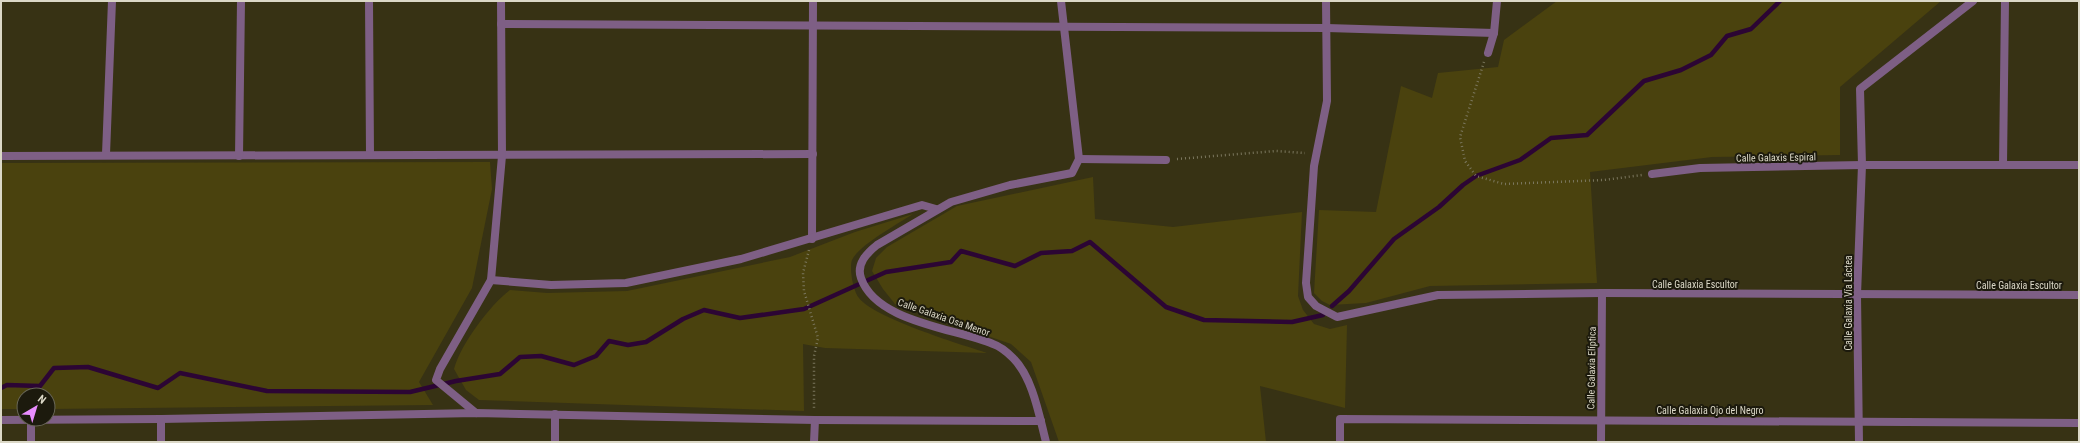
<svg xmlns="http://www.w3.org/2000/svg" width="2080" height="443" font-family="'Roboto Condensed',sans-serif">
  <style>
    .green { fill: #4a420e }
    .lines { fill: none; stroke-linecap: round; stroke-linejoin: round }
    .stream { stroke: #2c0534; stroke-width: 4.5 }
    .path { stroke: #7b775e; stroke-width: 2.5; stroke-dasharray: 1 3; stroke-linecap: butt }
    .minor { stroke: #7e5f85; stroke-width: 8 }
    .tertiary { stroke: #7e5f85; stroke-width: 8 }
    .labels { text-anchor: middle; stroke-width: 4; stroke-linejoin: round; paint-order: stroke }
    .street-label { font-size: 10px; fill: #dbd8c7; stroke: #1c1a0d }
  </style>
  <rect width="100%" height="100%" fill="#373214"/>
  <g class="green">
    <polygon points="1557,1 1941,1 1840,87 1840,155 1712,157 1590,172 1597,283 1430,286 1366,303 1330,305 1322,301 1314,293 1319,210 1376,212 1401,86 1432,98 1438,73 1498,67 1504,40"/>
    <polygon points="490,162 492,189 472,288 419,382 433,405 48,409 48,395 24,395 24,409 1,409 1,163"/>
    <polygon points="1093,177 1095,219 1173,227 1302,212 1298,296 1303,310 1314,324 1330,329 1347,325 1345,408 1260,386 1266,442 1059,442 1031,362 1011,344 895,304 883,289 872,271 876,258 887,247 957,206"/>
    <path d="M913,214C898,224 859,245 852,260C849,268 853,291 859,298C874,318 960,344 987,353L825,348L803,344L804,411L479,400L466,390L454,369C461,344 489,306 510,290L547,293L627,291L790,257L855,232Z"/>
  </g>
  <g class="lines">
    <g class="stream">
      <polyline points="1332,306 1349,291 1394,239 1439,207 1463,185 1476,176 1520,160 1551,138 1587,135 1644,81 1681,70 1711,55 1727,36 1751,29 1780,1"/>
      <polyline points="1,388 7,385 40,386 54,368 88,367 158,388 180,373 267,391 410,392 456,381 500,374 520,357 541,356 574,365 596,356 609,341 628,345 646,342 683,319 704,310 740,318 804,309 886,272 951,262 961,251 1015,266 1041,253 1072,251 1090,242 1166,307 1204,320 1292,322 1323,315"/>
    </g>
    <g class="path">
      <polyline points="1484,62 1460,137 1465,161 1476,176 1504,184 1604,180 1642,175"/>
      <polyline points="1177,159 1276,151 1305,153"/>
      <polyline points="809,250 803,273 804,291 818,338 814,356 814,410"/>
    </g>
    <g class="minor">
      <polyline points="369,1 370,155"/>
      <polyline points="1326,1 1327,101 1314,166 1306,283 1308,297 1316,306 1337,317 1438,295 1602,293 2079,295"/>
      <polyline points="501,24 1327,28 1494,33"/>
      <polyline points="1488,53 1494,33 1497,1"/>
      <polyline points="106,154 112,1"/>
      <polyline points="1,156 813,154"/>
      <polyline points="239,156 241,1"/>
      <polyline points="1079,159 1166,160"/>
      <polyline points="2003,165 2005,1"/>
      <polyline points="1652,174 1700,168 1862,165 2079,165"/>
      <polyline points="812,239 813,1"/>
      <polyline points="491,280 551,285 626,283 741,259 922,205 936,209"/>
      <polyline points="476,413 436,380 440,369 491,280 502,156 501,1"/>
      <polyline points="1,420 161,419 476,413 815,420 1041,421"/>
      <polyline points="31,442 31,420"/>
      <polyline points="161,442 161,419"/>
      <polyline points="555,442 555,414"/>
      <polyline points="814,442 815,420"/>
      <polyline points="1340,442 1340,419 2079,423"/>
      <polyline points="1601,442 1602,293"/>
      <polyline points="1859,442 1857,295 1862,165 1860,89 1973,1"/>
    </g>
    <path class="tertiary" d="M1046,442C1039,415 1033,378 1013,358C1008,353 999,346 993,344C954,328 876,322 861,278C856,264 867,253 877,245L951,202L1010,185L1072,173L1079,159L1061,1"/>
  </g>
  <g class="labels">
    <g class="street-label">
      <text transform="translate(1776 157) rotate(-1)" y="4">Calle Galaxis Espiral</text>
      <text x="1695" y="288">Calle Galaxia Escultor</text>
      <text x="2019" y="289">Calle Galaxia Escultor</text>
      <text transform="translate(1848 303) rotate(-90)" y="4">Calle Galaxia Vía Láctea</text>
      <text transform="translate(944 317) rotate(19)" y="4">Calle Galaxia Osa Menor</text>
      <text transform="translate(1591 368) rotate(-89)" y="4">Calle Galaxia Elíptica</text>
      <text x="1710" y="414">Calle Galaxia Ojo del Negro</text>
    </g>
  </g>
  <rect width="2080" height="443" fill="none" stroke="#dbd8c7" stroke-width="4"/>
  <g transform="translate(36 407) rotate(38)"><circle r="19" fill="#1c1a0d" stroke="#686657"/>
  <path d="M0-3L7 15L0 10L-7 15Z" fill="#e98dfe"/>
  <text y="-6" font-size="11" font-weight="bold" text-anchor="middle" fill="#dbd8c7">N</text>
  </g>
</svg>
